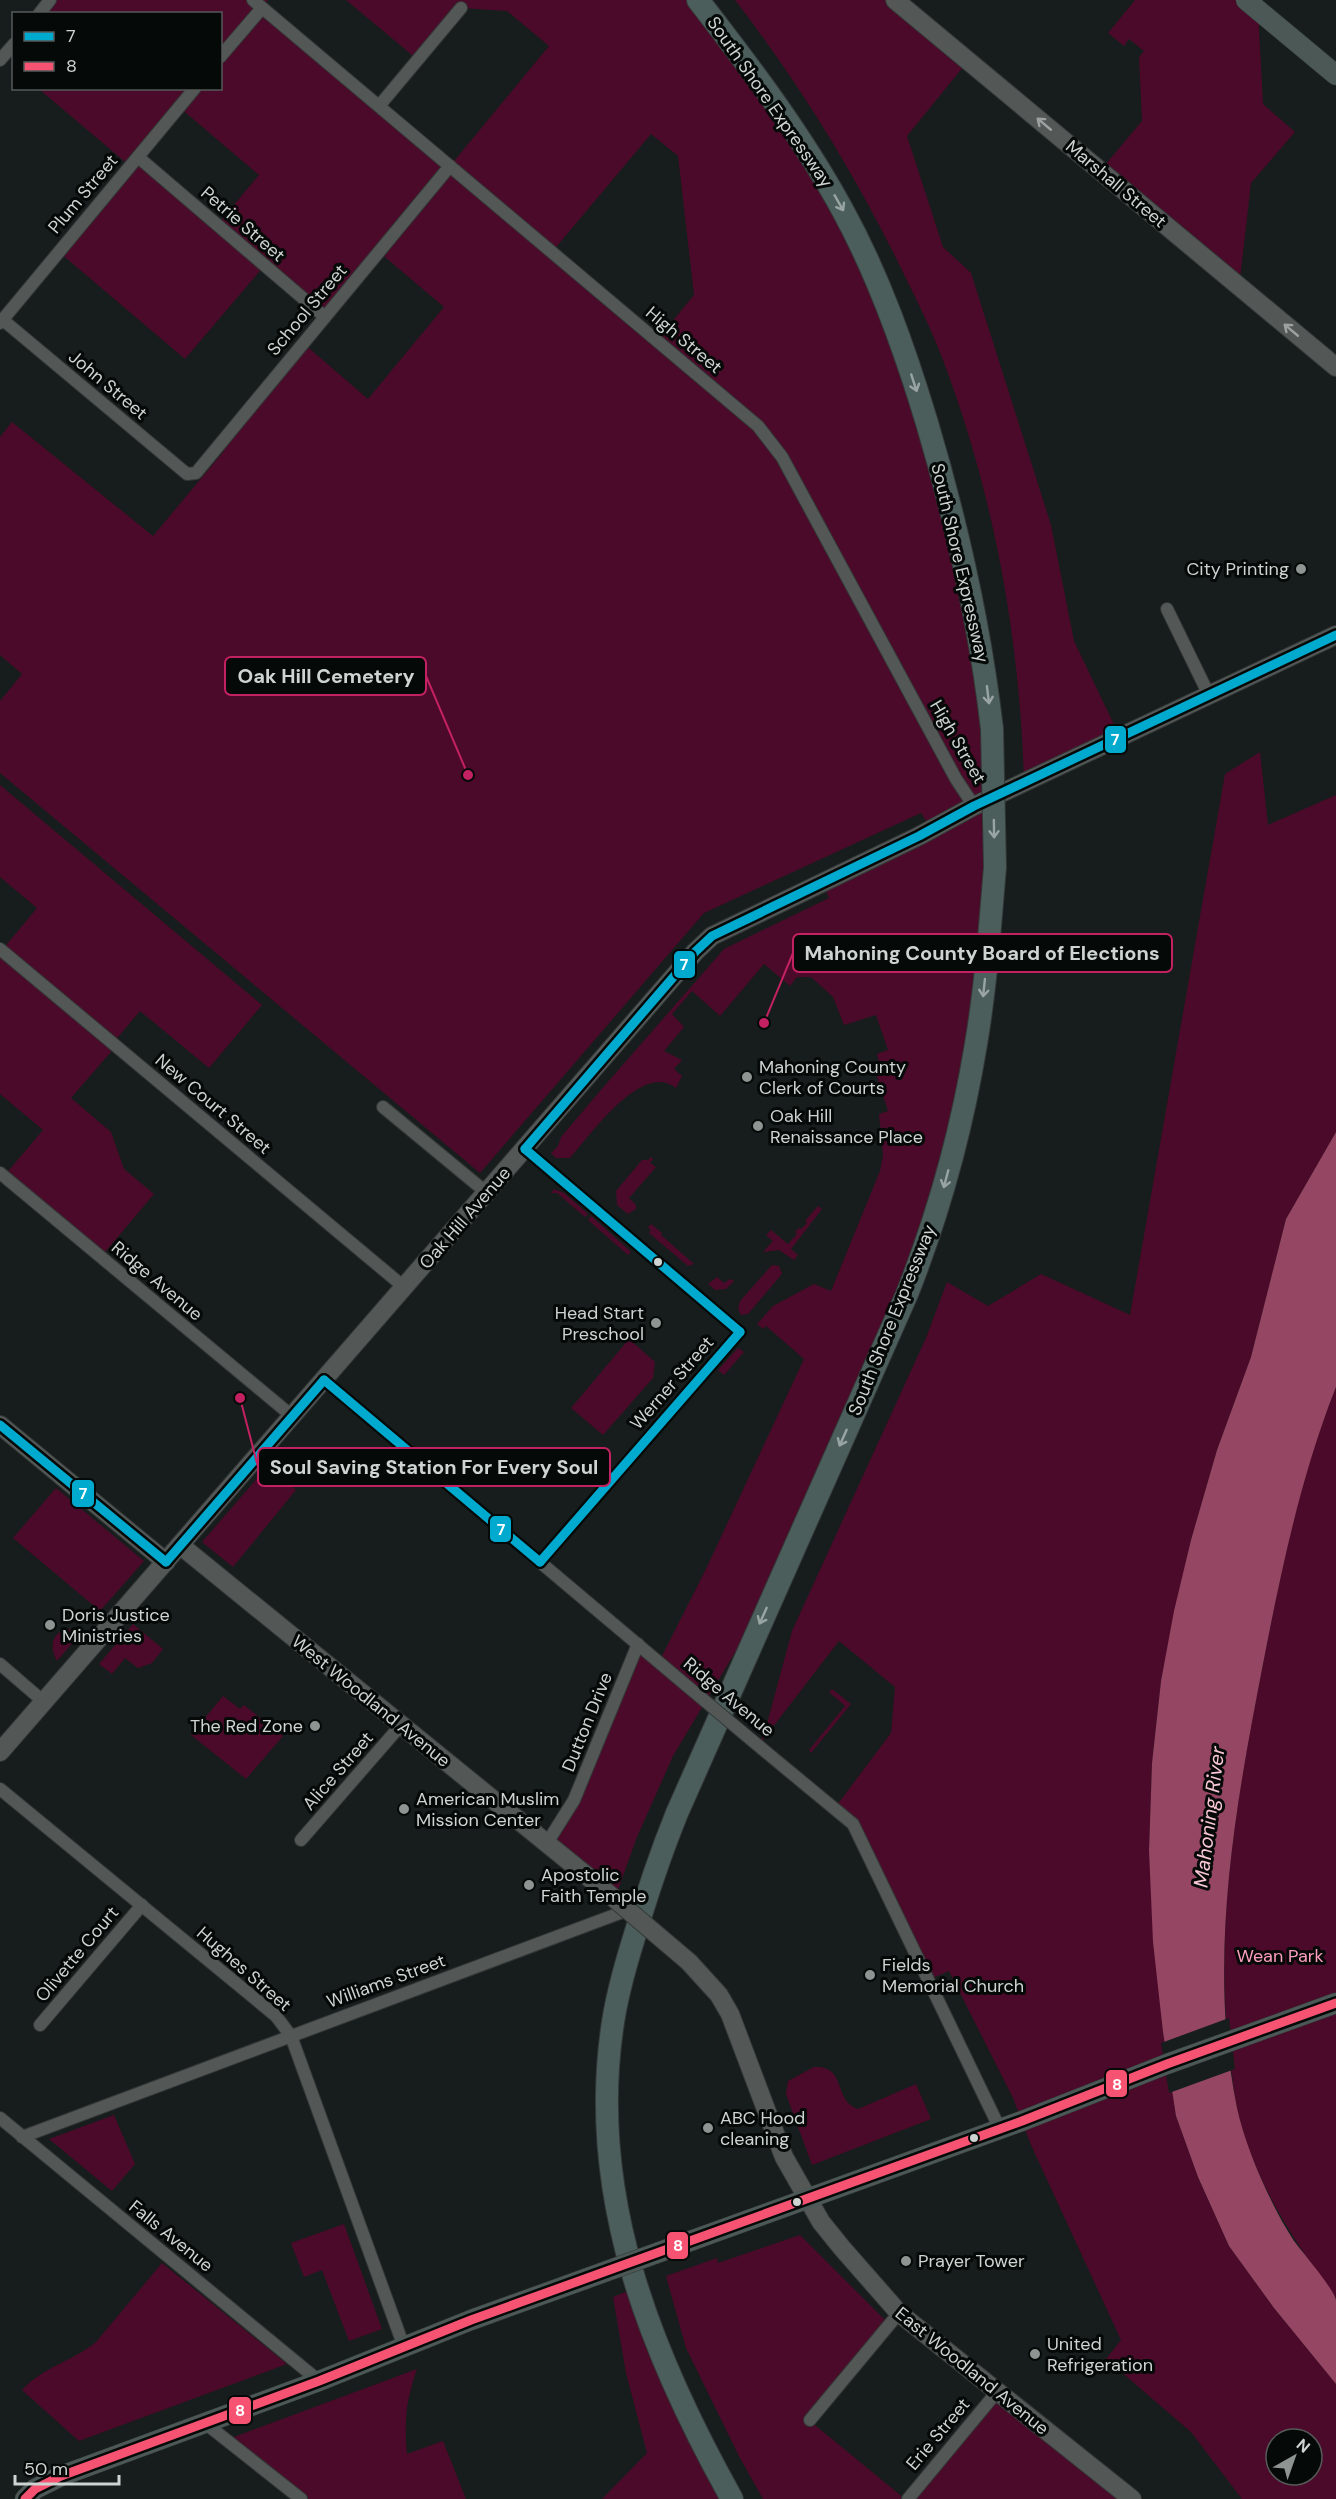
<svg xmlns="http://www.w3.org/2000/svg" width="1336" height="2499" font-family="'DM Sans',sans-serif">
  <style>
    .green { fill: #4b0a29; fill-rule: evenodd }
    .water { fill: #944663 }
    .pier { fill: #171d1c }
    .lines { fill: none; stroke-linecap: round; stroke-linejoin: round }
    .street-casing { stroke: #333837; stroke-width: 14 }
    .secondary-casing { stroke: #333837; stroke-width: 20 }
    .primary-casing { stroke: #333837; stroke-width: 21 }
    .highway-casing { stroke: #333837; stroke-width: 24 }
    .street { stroke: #535857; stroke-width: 12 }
    .secondary { stroke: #535857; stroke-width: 18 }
    .primary { stroke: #4b5856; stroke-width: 20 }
    .highway { stroke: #4b5e5b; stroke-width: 22 }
    .street-bridge-casing { stroke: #333837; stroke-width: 14; stroke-linecap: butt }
    .secondary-bridge-casing { stroke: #333837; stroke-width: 20; stroke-linecap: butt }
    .primary-bridge-casing { stroke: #333837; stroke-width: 21; stroke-linecap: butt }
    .highway-bridge-casing { stroke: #333837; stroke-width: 24; stroke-linecap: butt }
    .street-bridge { stroke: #535857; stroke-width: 12 }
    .secondary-bridge { stroke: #535857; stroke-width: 18 }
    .primary-bridge { stroke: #4b5856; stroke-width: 20 }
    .highway-bridge { stroke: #4b5e5b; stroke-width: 22 }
    .bus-1-casing { stroke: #050908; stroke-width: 14 }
    .bus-2-casing { stroke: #050908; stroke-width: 14 }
    .bus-1 { stroke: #00a9ce; stroke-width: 9 }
    .bus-2 { stroke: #f65372; stroke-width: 9 }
    .oneway { stroke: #9ca2a1 }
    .oneway2 { stroke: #99a5a2 }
    .poi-dot { fill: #8d9492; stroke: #050908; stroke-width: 2 }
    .bus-dot { fill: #cdd4d2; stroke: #050908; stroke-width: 2 }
    .labels { text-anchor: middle; stroke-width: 6; stroke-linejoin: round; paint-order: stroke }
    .street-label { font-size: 18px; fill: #cdd4d2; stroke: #050908 }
    .poi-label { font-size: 18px; fill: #cdd4d2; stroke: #050908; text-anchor: start }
    .park-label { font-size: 18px; fill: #fe9fbe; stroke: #050908 }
    .water-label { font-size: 20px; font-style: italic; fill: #f9c8d6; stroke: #050908 }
    .leader { fill: none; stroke: #c32161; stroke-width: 2 }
    .callout-dot { fill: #c32161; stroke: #050908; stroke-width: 2 }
    .callout { fill: #050908; stroke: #c32161; stroke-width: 2 }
    .callout-label { font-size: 20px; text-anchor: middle; font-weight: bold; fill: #cdd4d2 }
    .line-badge { stroke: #050908; stroke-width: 2 }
    .badge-label { font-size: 16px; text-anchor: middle; font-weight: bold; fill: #fff }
  </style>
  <rect width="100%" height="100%" fill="#171d1c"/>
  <g class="green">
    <path d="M50,0H268L262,7L450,166L549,46L507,11L461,8L418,60L346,0H698L869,262L975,613L995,867L940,1200L783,1572L673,1756L637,1837L615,1898L547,1843L559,1827L638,1644L659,1662L706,1569L804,1359L766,1326L763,1329L757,1324L773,1306L814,1284L831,1291L880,1171L883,1155L879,1114L888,1111L874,1067L880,1065L877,1054L888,1050L876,1015L844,1025L833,997L811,977H797L790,986L764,964L720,1016L692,991L672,1014L684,1027L664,1051L682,1060L674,1069L682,1076L676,1088C642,1060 589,1137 570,1158H556L551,1153L558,1146L561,1137L600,1091L724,949L829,898L822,882L931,829L921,813L704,913L480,1173L0,773V701L22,674L0,655V437L12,422L153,536L224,451L219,445L303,343L368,399L444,307L379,252L325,317L264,266L185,359L59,252L130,166L39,89L220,88V14L39,13ZM179,107L259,175L217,225L138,157ZM651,134L678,156L694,295L657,340L552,252Z"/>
    <path d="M735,0H895L968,61L907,136L943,247L971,273L1051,525L1074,641L1120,737L1024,782C1020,639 994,495 943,360C931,328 915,297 900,266C853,171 799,83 735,0Z"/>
    <polygon points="1135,0 1246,0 1258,10 1263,104 1295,132 1251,183 1239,287 1100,171 1142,121 1139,57 1144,51 1129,39 1124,46 1108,33"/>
    <path d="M1260,752L1268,825L1336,795V1132L1286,1219L1251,1357L1217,1450L1191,1540L1161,1681L1152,1763L1149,1851L1163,2032L1176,2116L1198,2177L1229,2246L1274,2308L1336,2384V2499H1242L1191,2432L1106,2359L1121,2340L1031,2145L1013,2098L949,1971L928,1980L853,1824L834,1809L891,1733L895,1687L839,1641L759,1745L765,1731L792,1631L926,1338L947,1282L988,1306L1041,1274L1130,1315L1225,774ZM1276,2439H1312V2475H1276Z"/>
    <polygon points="0,785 262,1005 209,1068 140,1011 113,1043 116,1046 71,1098 111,1132 124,1169 154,1194 101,1257 4,1176 43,1130 0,1094 0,949 2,950 37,908 0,877"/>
    <polygon points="651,1157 653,1159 650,1163 656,1167 629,1198 636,1205 636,1209 628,1214 617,1205 616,1191 642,1160 648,1160"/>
    <polygon points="554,1189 564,1193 588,1214 585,1217 557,1193 551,1193"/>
    <polygon points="818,1206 822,1209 791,1249 798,1255 794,1260 779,1250 763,1252 773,1241 766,1235 771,1230 788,1244 797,1234 795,1232 799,1228 801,1229 807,1223 805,1221"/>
    <polygon points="591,1216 631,1252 628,1255 588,1220"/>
    <polygon points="651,1224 662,1233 661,1235 694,1264 688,1266 649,1233 651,1230 648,1228"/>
    <polygon points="772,1265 779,1266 782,1274 748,1314 741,1315 738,1309 740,1301"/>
    <polygon points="717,1277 724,1283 730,1279 734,1281 726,1289 715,1290 708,1284"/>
    <polygon points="629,1339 655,1362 653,1378 603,1435 571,1408"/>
    <polygon points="738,1348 744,1352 724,1375 718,1370"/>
    <path d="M1336,1387V2298C1293,2240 1254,2181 1237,2109C1234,2095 1233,2081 1231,2067C1212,1933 1237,1796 1263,1664C1281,1571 1300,1475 1336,1387Z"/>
    <polygon points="268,1466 296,1490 233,1567 202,1542"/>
    <polygon points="56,1488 144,1561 100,1611 13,1538"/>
    <polygon points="133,1624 163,1649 152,1663 138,1668 125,1658 112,1674 99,1664"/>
    <path d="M69,1629L81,1633L57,1661C49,1647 51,1632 69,1629Z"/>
    <polygon points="832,1689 851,1704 811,1753 809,1750 845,1706 829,1692"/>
    <polygon points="223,1696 240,1709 244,1705 283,1736 246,1779 191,1735"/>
    <path d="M814,2067C848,2066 832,2100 858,2109L916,2084L931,2119L812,2165L786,2094L788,2081Z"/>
    <polygon points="114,2115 135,2164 112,2191 49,2139"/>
    <polygon points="344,2224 382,2329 349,2341 322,2270 304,2277 291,2243"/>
    <polygon points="800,2235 889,2324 810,2421 905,2499 763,2499 740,2458 686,2348 666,2276 717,2258 718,2263"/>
    <path d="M162,2263L287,2364L79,2441L22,2390C43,2367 73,2361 96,2342Z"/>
    <polygon points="636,2288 732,2499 602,2499 647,2453 626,2373 613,2297"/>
    <path d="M417,2369C406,2401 404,2420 407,2454L443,2441L466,2499H301L226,2440Z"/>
    <polygon points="996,2393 1132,2499 908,2499"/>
  </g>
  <path class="water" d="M1336,1132V1387C1301,1475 1281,1571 1263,1664C1235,1808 1207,1961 1237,2108C1246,2149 1271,2206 1294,2241C1303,2253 1334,2289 1336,2300C1336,2308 1336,2318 1336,2326C1336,2345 1336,2365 1336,2384L1274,2308L1229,2246L1198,2177L1176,2116L1163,2032L1153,1942L1149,1851L1152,1763L1161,1681L1174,1611L1191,1540L1217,1450L1251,1357L1286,1219Z"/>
  <polygon class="pier" points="1229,2018 1235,2069 1169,2093 1161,2043"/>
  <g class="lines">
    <defs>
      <g id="street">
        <polyline points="253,0 758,426 782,457 956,779 974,806"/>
        <polyline points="39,14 50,0"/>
        <polyline points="220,57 262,8"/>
        <polyline points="0,60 14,44"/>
        <polyline points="379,106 461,8"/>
        <polyline points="138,157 325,317"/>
        <polyline points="3,320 187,474 196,473 450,166"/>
        <polyline points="0,323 195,88"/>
        <polyline points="1167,609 1209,695"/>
        <polyline points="0,949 404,1287"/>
        <polyline points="383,1107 487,1193"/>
        <polyline points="525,1149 740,1332 540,1562"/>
        <polyline points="0,1173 292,1416"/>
        <polyline points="324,1380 693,1691"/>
        <polyline points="0,1664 44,1702"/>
        <polyline points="772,1757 853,1824 1000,2129"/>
        <polyline points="0,1789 276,2016 291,2036 404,2347"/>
        <polyline points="301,1840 401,1725"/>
        <polyline points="547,1843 574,1800 638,1644"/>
        <polyline points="40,2025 142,1905"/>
        <polyline points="0,2118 319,2381"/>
        <polyline points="22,2137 628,1910"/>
        <polyline points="810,2420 899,2313"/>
        <polyline points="205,2423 301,2499"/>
        <polyline points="908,2499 996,2393"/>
      </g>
      <g id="secondary">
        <polyline points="895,0 1336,367"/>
        <polyline points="0,1425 166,1562"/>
        <polyline points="180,1545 603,1889"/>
        <polyline points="0,1752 695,952 712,936 919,836 974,806 1336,635"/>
        <polyline points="689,1962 719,1995 730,2014 784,2157 821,2222 842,2248 899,2313 1132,2499"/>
      </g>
      <g id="primary">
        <polyline points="1246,0 1336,75"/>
        <polyline points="693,2240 1022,2121 1167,2064 1336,2003"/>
        <polyline points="25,2499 35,2489 61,2476 319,2381 471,2320 585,2279"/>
      </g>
      <g id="highway">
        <path d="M698,0C750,67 801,134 842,209C879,276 905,350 927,423C957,524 980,625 992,729"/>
        <path d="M732,2499C651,2354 588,2198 612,2029C616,1999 624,1970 633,1941C646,1897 660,1855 677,1813L907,1294C939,1213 962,1129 976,1044C986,985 990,926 995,867"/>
      </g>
    </defs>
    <use href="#street" class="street-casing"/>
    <use href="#secondary" class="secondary-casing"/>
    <use href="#primary" class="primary-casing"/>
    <use href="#highway" class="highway-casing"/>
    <use href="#street" class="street"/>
    <use href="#secondary" class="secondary"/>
    <use href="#primary" class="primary"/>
    <use href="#highway" class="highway"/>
    <defs>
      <polyline id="street-bridge" points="693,1691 772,1757"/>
      <polyline id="secondary-bridge" points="603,1889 689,1962"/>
      <polyline id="primary-bridge" points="585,2279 693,2240"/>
      <polyline id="highway-bridge" points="992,729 995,867"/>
    </defs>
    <use href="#street-bridge" class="street-bridge-casing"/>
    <use href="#secondary-bridge" class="secondary-bridge-casing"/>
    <use href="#primary-bridge" class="primary-bridge-casing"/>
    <use href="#highway-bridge" class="highway-bridge-casing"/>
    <use href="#street-bridge" class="street-bridge"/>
    <use href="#secondary-bridge" class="secondary-bridge"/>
    <use href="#primary-bridge" class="primary-bridge"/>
    <use href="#highway-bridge" class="highway-bridge"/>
    <defs>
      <g id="bus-1">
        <polyline points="525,1149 695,952 712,936 919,836 974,806 1336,635"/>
        <polyline points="525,1149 740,1332"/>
        <polyline points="324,1380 540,1562"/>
        <polyline points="0,1425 166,1562"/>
        <polyline points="166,1562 324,1380"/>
        <polyline points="540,1562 740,1332"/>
      </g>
      <polyline id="bus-2" points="25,2499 35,2489 61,2476 319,2381 471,2320 1022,2121 1167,2064 1336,2003"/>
    </defs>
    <use href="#bus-1" class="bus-1-casing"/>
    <use href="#bus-2" class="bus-2-casing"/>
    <use href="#bus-1" class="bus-1"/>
    <use href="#bus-2" class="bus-2"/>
  </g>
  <defs><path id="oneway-shaft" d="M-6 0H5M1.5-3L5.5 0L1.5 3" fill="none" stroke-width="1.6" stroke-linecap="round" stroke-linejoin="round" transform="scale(1.5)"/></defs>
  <g class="oneway">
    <use href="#oneway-shaft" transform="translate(1044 124) rotate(-140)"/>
    <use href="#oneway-shaft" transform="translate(1291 330) rotate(-140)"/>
  </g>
  <g class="oneway2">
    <use href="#oneway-shaft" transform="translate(839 203) rotate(60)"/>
    <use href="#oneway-shaft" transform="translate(914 383) rotate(72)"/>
    <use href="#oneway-shaft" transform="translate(988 695) rotate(83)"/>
    <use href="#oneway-shaft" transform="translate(994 829) rotate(89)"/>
    <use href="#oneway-shaft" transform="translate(984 988) rotate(96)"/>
    <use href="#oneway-shaft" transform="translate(946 1179) rotate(105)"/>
    <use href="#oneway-shaft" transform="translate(843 1438) rotate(114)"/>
    <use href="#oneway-shaft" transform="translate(763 1616) rotate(114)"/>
  </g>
  <g class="poi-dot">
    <circle cx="1301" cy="569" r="6"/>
    <circle cx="747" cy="1077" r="6"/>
    <circle cx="758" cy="1126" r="6"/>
    <circle cx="656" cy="1323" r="6"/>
    <circle cx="50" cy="1625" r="6"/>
    <circle cx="315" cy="1726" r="6"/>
    <circle cx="404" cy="1809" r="6"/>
    <circle cx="529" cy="1885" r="6"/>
    <circle cx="870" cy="1975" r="6"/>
    <circle cx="708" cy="2128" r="6"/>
    <circle cx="906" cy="2261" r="6"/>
    <circle cx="1035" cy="2354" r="6"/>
  </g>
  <g class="bus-dot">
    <circle cx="658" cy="1262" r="5"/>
    <circle cx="974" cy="2138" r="5"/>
    <circle cx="797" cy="2202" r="5"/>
  </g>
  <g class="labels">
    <g class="street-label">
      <text transform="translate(770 102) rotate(55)" y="6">South Shore Expressway</text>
      <text transform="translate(1116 184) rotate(40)" y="6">Marshall Street</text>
      <text transform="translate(83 194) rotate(-50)" y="6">Plum Street</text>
      <text transform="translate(243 224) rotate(41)" y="6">Petrie Street</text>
      <text transform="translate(307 310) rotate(-50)" y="6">School Street</text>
      <text transform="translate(684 340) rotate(40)" y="6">High Street</text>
      <text transform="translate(108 385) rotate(40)" y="6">John Street</text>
      <text transform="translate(960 563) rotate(77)" y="6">South Shore Expressway</text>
      <text transform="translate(958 742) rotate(60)" y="6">High Street</text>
      <text transform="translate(213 1104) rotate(40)" y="6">New Court Street</text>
      <text transform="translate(465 1218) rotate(-49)" y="6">Oak Hill Avenue</text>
      <text transform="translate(157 1281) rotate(40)" y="6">Ridge Avenue</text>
      <text transform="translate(892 1320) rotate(-68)" y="6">South Shore Expressway</text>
      <text transform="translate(672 1383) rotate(-49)" y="6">Werner Street</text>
      <text transform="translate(729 1697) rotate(40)" y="6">Ridge Avenue</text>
      <text transform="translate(371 1701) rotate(39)" y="6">West Woodland Avenue</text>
      <text transform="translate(587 1722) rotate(-68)" y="6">Dutton Drive</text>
      <text transform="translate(338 1771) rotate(-49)" y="6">Alice Street</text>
      <text transform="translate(77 1954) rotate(-50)" y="6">Olivette Court</text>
      <text transform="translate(244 1969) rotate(41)" y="6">Hughes Street</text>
      <text transform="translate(386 1981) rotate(-20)" y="6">Williams Street</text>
      <text transform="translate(171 2236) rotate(39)" y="6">Falls Avenue</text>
      <text transform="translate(972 2371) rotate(39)" y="6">East Woodland Avenue</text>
      <text transform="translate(938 2434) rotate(-50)" y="6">Erie Street</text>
    </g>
    <g class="poi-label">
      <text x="1289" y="575" text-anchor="end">City Printing</text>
      <text x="759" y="1073">Mahoning County<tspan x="759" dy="21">Clerk of Courts</tspan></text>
      <text x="770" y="1122">Oak Hill<tspan x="770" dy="21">Renaissance Place</tspan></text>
      <text x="644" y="1319" text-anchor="end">Head Start<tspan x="644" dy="21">Preschool</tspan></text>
      <text x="62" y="1621">Doris Justice<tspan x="62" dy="21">Ministries</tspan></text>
      <text x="303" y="1732" text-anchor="end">The Red Zone</text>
      <text x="416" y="1805">American Muslim<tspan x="416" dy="21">Mission Center</tspan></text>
      <text x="541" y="1881">Apostolic<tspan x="541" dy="21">Faith Temple</tspan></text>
      <text x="882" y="1971">Fields<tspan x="882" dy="21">Memorial Church</tspan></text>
      <text x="720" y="2124">ABC Hood<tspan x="720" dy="21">cleaning</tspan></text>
      <text x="918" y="2267">Prayer Tower</text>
      <text x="1047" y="2350">United<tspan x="1047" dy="21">Refrigeration</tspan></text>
    </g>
    <g class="park-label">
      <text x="1280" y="1962">Wean Park</text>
    </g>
    <g class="water-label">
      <text transform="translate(1209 1817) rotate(-83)" y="7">Mahoning River</text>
    </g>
  </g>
  <path class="leader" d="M468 775L426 676M764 1023L793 953M240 1398L258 1467"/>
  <g class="callout-dot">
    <circle cx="468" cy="775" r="6"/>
    <circle cx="764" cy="1023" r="6"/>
    <circle cx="240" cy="1398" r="6"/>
  </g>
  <g class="callout">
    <rect x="225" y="657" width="201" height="38" rx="6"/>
    <rect x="793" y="934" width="379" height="38" rx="6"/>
    <rect x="258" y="1448" width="352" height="38" rx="6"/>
  </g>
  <g class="callout-label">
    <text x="326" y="683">Oak Hill Cemetery</text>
    <text x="982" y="960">Mahoning County Board of Elections</text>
    <text x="434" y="1474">Soul Saving Station For Every Soul</text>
  </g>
  <g class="line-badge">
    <rect x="1104" y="725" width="23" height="29" rx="6" fill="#00a9ce"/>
    <rect x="673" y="950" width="23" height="29" rx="6" fill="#00a9ce"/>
    <rect x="71" y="1479" width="24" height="29" rx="6" fill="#00a9ce"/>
    <rect x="489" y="1515" width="23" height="28" rx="6" fill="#00a9ce"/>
    <rect x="1105" y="2069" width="23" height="29" rx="6" fill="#f65372"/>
    <rect x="666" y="2231" width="23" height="29" rx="6" fill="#f65372"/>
    <rect x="228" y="2396" width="24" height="29" rx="6" fill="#f65372"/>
  </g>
  <g class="badge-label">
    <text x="1115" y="745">7</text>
    <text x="684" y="970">7</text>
    <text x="83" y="1499">7</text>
    <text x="501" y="1535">7</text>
    <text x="1117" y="2090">8</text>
    <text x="678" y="2251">8</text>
    <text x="240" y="2416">8</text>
  </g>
  <rect x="12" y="12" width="210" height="78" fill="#050908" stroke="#555a59" stroke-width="1.5"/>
  <rect x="24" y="32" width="30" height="9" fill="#00a9ce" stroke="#555a59" stroke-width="1.5"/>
  <text x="66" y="42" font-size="18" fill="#cdd4d2">7</text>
  <rect x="24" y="62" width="30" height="9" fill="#f65372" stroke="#555a59" stroke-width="1.5"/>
  <text x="66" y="72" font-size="18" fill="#cdd4d2">8</text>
  <g transform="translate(1294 2457) rotate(40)"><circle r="28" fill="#050908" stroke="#555a59" stroke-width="1.5"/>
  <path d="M0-4.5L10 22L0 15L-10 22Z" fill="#8d9492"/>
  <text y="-9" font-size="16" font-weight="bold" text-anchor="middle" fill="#cdd4d2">N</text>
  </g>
  <path d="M15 2475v9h104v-9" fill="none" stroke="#cdd4d2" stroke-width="3"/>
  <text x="24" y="2475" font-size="18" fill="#cdd4d2" stroke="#050908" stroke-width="4.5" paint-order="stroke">50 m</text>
</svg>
